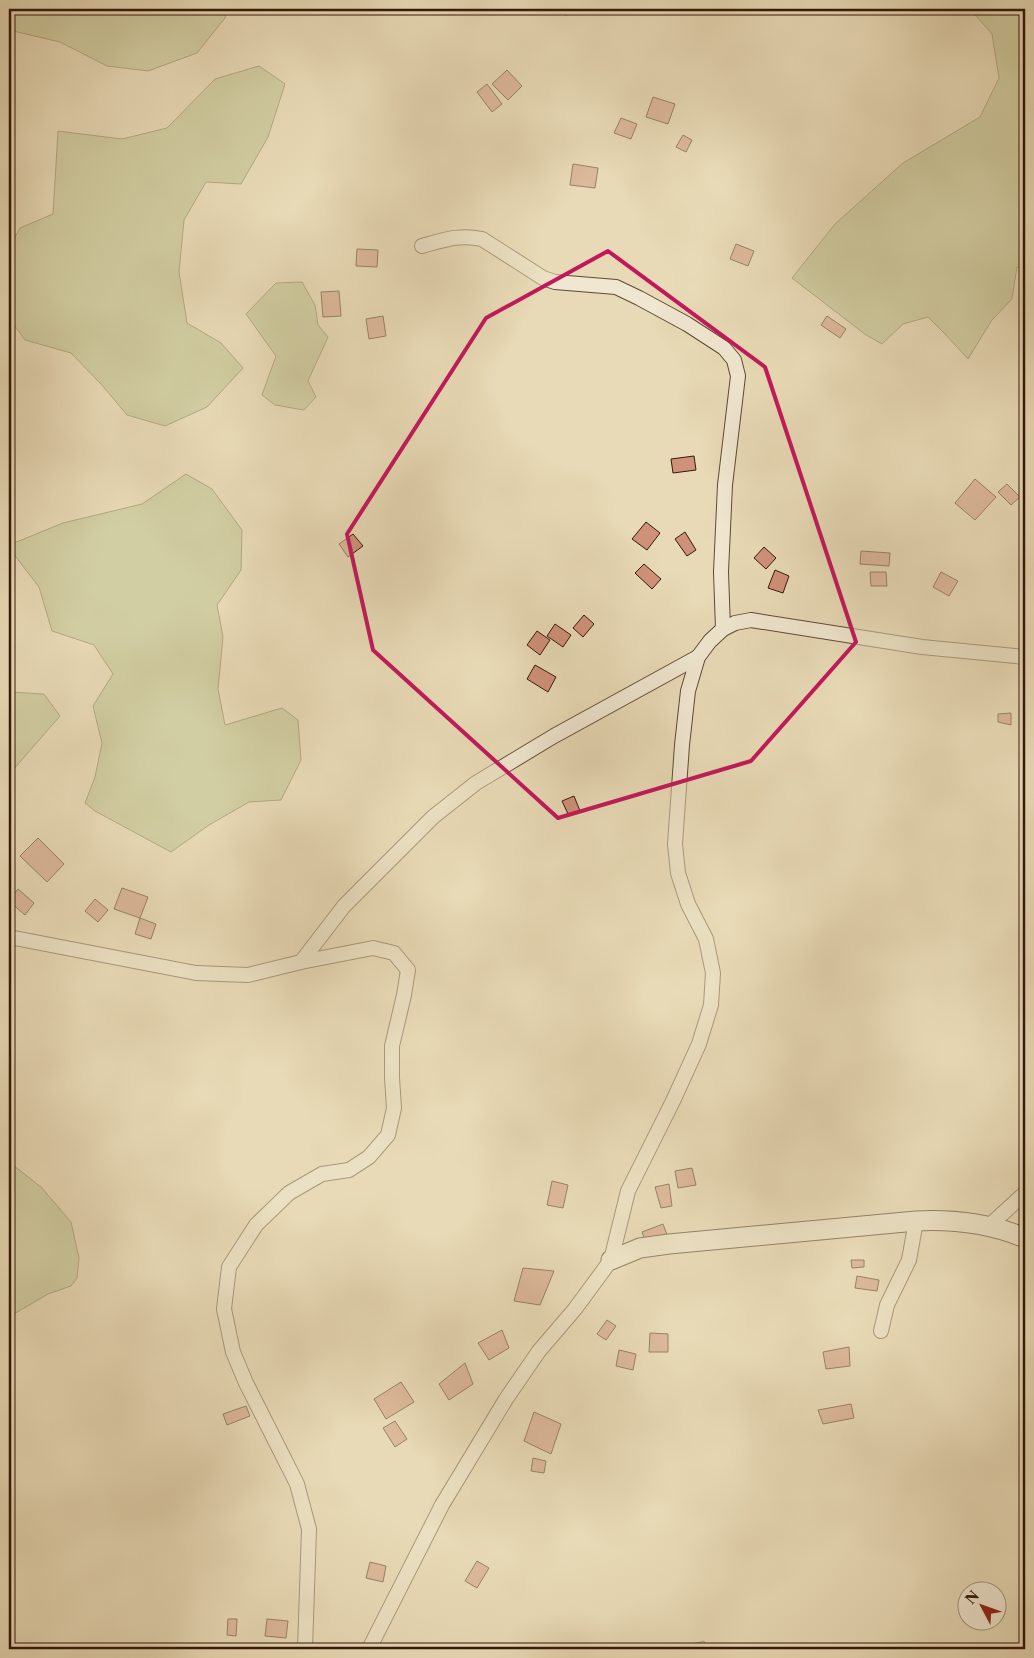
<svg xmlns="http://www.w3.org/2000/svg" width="1034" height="1658" font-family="'Libre Caslon Text',serif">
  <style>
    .green { fill: #b8bf8c; stroke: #766c4a }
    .building { fill: #d0917a; stroke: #341809 }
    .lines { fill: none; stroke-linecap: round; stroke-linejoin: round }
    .street-casing { stroke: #614834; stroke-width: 16 }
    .secondary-casing { stroke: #341809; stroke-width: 21 }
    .street { stroke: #f0e7d0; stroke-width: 14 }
    .secondary { stroke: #f0e7d0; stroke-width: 19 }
    .marked { fill: none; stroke: #c2185b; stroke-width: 4; stroke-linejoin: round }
  </style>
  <rect width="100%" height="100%" fill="#e8dab6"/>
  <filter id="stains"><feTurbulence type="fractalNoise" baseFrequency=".004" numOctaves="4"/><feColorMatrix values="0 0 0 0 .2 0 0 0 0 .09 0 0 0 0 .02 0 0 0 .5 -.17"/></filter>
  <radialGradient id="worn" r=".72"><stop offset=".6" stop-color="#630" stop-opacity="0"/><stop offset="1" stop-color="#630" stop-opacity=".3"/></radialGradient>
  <g class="green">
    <polygon points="9,9 227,9 225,18 197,53 148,71 107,66 60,42 9,30"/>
    <polygon points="970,9 1025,9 1025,268 1017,267 1012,299 992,320 968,359 944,333 928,317 903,324 882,344 866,335 792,278 835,224 903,163 980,117 999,78 992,34"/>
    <polygon points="259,66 285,84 268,137 241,184 206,182 184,220 179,272 187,323 221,343 243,368 207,407 165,426 127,415 101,384 71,353 25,340 9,318 9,248 20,228 53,214 58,131 122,139 167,128 215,79"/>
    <polygon points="302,282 315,305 318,325 328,337 308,381 316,397 304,410 275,405 262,395 276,356 246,314 276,283"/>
    <polygon points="186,474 212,489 242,530 241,570 217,605 223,637 218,689 225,725 282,708 298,720 301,760 281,800 249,802 209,825 171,852 95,811 85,803 95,777 102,743 93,706 113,674 94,645 52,631 39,587 9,548 9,545 63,523 142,504"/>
    <polygon points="9,692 44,694 60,716 13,770 9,770"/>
    <polygon points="9,1162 41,1187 71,1222 79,1258 77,1278 71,1286 48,1294 9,1317"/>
    <polygon points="704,1641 709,1649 676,1649 676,1648"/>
  </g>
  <g class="building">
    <polygon points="542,9 568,9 567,15 541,12"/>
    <polygon points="507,70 522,86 508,100 492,84"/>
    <polygon points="487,84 502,104 492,112 477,92"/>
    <polygon points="653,97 675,104 668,124 646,117"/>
    <polygon points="621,118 637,124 631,139 614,133"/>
    <polygon points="683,135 692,140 686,152 676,147"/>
    <polygon points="573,164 598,168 595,188 570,185"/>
    <polygon points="736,244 754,251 748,266 730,259"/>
    <polygon points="357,249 378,250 377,267 356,266"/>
    <polygon points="339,291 341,316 323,317 321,292"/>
    <polygon points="383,316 386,336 369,339 366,319"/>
    <polygon points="827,316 846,329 840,338 821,325"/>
    <polygon points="694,456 696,470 673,473 671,459"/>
    <polygon points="975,479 996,497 975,520 955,503"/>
    <polygon points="1007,484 1020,497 1011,505 998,492"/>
    <polygon points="646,522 660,533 647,550 632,539"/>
    <polygon points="685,532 696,550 687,556 675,539"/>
    <polygon points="353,534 363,546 348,557 339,544"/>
    <polygon points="764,547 776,558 766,569 754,558"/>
    <polygon points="861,551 890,553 889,566 860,564"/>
    <polygon points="644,564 661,579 652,589 635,573"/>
    <polygon points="775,570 789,576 783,593 768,588"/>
    <polygon points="870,572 886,572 887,586 871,586"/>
    <polygon points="941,572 958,581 949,596 933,587"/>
    <polygon points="584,615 594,624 583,637 573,628"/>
    <polygon points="555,624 571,635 563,647 547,636"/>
    <polygon points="537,631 550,640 540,655 527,645"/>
    <polygon points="535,665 556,677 548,692 527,679"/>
    <polygon points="1011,713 1011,725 998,722 998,714"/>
    <polygon points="574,796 580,811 569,816 562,801"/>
    <polygon points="38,838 64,864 47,882 20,856"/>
    <polygon points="122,888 148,897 140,918 114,909"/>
    <polygon points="18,889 34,903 25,915 9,901"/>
    <polygon points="95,899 108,910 98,922 85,911"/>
    <polygon points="140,918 156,924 151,939 135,934"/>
    <polygon points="692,1168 696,1185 678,1188 675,1171"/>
    <polygon points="552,1181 568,1185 563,1208 547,1205"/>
    <polygon points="669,1184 672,1206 661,1208 655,1187"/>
    <polygon points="663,1224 669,1240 648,1248 642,1232"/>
    <polygon points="851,1260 864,1260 864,1267 852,1268"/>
    <polygon points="523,1268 554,1271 540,1305 514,1301"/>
    <polygon points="857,1276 879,1280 877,1291 855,1288"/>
    <polygon points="607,1320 616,1326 606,1340 597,1334"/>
    <polygon points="502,1330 509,1348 489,1360 478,1343"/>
    <polygon points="650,1333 668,1334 668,1352 649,1352"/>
    <polygon points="849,1347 850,1366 826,1369 823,1352"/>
    <polygon points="619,1350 636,1354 633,1370 616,1366"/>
    <polygon points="465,1363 473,1384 449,1400 439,1384"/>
    <polygon points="401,1382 414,1402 386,1419 374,1399"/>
    <polygon points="851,1404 854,1418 823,1424 818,1410"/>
    <polygon points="246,1406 250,1416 227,1425 223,1414"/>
    <polygon points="534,1412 561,1424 551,1454 524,1441"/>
    <polygon points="395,1421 407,1439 395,1447 383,1428"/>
    <polygon points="533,1458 546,1461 544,1473 531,1471"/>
    <polygon points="477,1561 489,1568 477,1588 465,1581"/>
    <polygon points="370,1562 386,1566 383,1582 366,1578"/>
    <polygon points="228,1619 237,1619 236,1636 227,1635"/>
    <polygon points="267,1619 288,1621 286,1638 265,1636"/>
  </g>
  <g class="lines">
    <defs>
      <g id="street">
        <path d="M422,246C444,240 459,234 482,239L543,278L555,282L616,287L639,298L687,324L724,348L734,360L738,376L725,485L721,572L723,629"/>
        <polyline points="9,937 196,973 248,975 301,962 373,948 394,953 408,970 404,995 392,1046 392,1078 394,1108 388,1135 369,1157 349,1170 322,1174 289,1193 256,1225 229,1267 224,1309 233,1352 246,1383 297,1484 309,1529 305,1649"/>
        <polyline points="301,962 344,906 433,817 476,783 554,736 698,657"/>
        <polyline points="989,1226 1025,1193"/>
        <polyline points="881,1331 887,1305 909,1260 916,1221"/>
        <polyline points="369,1649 442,1505 506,1399 539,1351 575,1309 611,1260 628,1191 673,1101 699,1044 711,1005 713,973 706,939 688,904 678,873 675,844 682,745 688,691 698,657 710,641 723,629 735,623 751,620 922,647 1025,657"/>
      </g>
      <path id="secondary" d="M611,1260L640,1248L669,1244L916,1221C954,1219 989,1223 1025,1238"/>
    </defs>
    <use href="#street" class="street-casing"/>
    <use href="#secondary" class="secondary-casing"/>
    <use href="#street" class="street"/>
    <use href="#secondary" class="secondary"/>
  </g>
  <path d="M0 0H1034V1658H0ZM608,251L765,367L856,642L751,761L558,818L373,650L347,534L486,318Z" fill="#e8dab6" fill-opacity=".55" fill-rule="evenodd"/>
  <path class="marked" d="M608,251L765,367L856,642L751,761L558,818L373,650L347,534L486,318Z"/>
  <rect width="1034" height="1658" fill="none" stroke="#e8dab6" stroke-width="30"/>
  <rect x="10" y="10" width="1014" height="1638" fill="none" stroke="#341809" stroke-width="2.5"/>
  <rect x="15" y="15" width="1004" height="1628" fill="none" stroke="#341809"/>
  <g transform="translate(982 1606) rotate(311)"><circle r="24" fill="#f0e7d0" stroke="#a59480"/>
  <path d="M0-4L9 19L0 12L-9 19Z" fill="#8f2418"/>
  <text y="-8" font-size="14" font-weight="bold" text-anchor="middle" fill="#341809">N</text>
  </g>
  <rect width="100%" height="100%" filter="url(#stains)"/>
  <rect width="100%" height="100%" fill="url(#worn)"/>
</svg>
